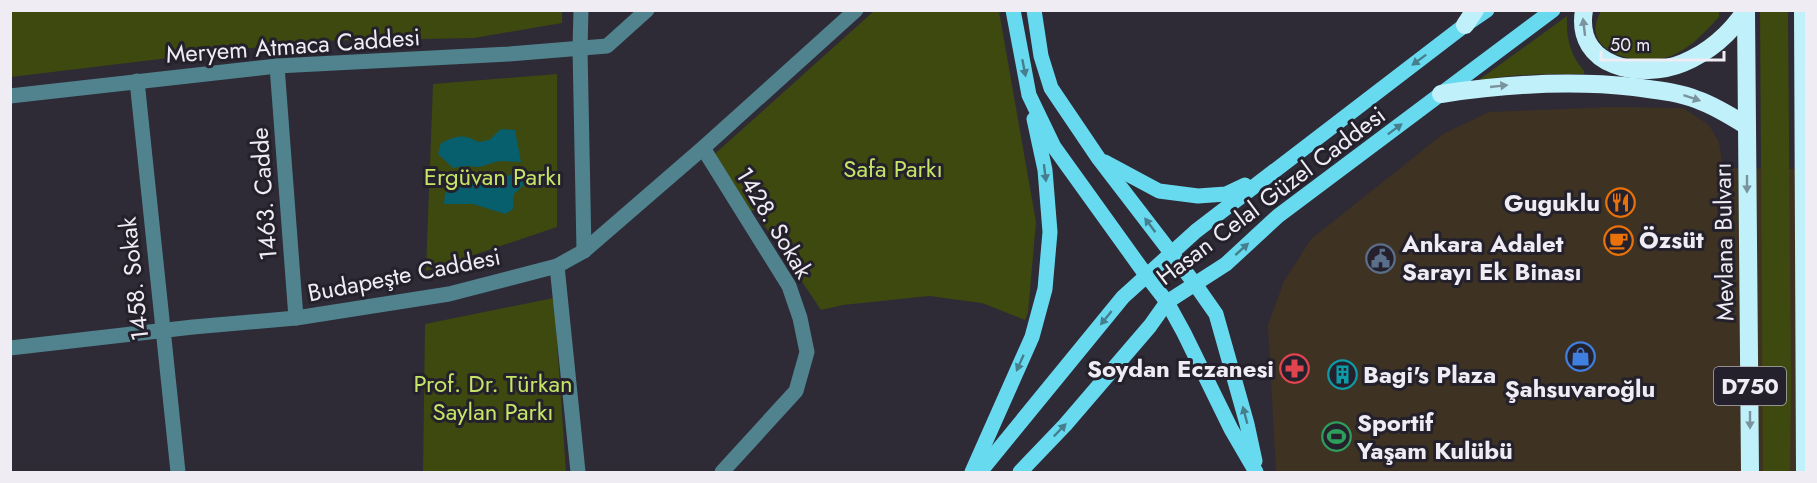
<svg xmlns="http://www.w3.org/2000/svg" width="1817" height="483" font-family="Jost,sans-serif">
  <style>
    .commercial { fill: #3e3223 }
    .green { fill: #3d490f }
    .water { fill: #075e6d }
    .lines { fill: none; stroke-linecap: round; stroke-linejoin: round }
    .minor { stroke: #50838e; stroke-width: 15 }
    .major { stroke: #68daf0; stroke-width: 15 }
    .highway { stroke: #c0f0fa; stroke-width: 18 }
    .oneway { fill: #7a939d }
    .oneway2 { fill: #467e8e }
    .labels { text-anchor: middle; stroke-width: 6; stroke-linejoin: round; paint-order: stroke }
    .shield { fill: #24212c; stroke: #b2afb8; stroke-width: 1.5 }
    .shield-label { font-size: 22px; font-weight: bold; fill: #efecf4 }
    .street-label { font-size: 24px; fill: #efecf4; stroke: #24212c }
    .park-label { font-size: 24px; fill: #c6e566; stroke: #24212c }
    .poi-label { font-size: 24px; font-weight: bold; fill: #efecf4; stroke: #24212c; text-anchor: start }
  </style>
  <rect width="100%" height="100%" fill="#2e2a36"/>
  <polygon class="commercial" points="1612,107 1683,108 1709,125 1719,142 1723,168 1806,169 1806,472 1276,472 1268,325 1284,281 1311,239 1443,134 1489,112"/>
  <g class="green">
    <polygon points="10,11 562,10 562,23 474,38 310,41 11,77"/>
    <polygon points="874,11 999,11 1036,222 1028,313 1025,320 982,303 929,296 843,305 821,310 754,210 746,213 708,160"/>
    <path d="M1601,11H1719V17C1704,33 1689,50 1668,57C1638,67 1577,52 1601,11Z"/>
    <polygon points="1760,11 1788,11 1791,380 1790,472 1763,472"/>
    <path d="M1567,16C1566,38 1570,54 1584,71V74C1549,74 1515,73 1481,81L1480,79Z"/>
    <polygon points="557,74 557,227 426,271 433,84"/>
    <polygon points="554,298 566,472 423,472 425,324"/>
  </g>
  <g class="water">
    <path d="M501,129L515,130L521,162L499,161L479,167L466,166L453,168L438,154L441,143C458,135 462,134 479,142L489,140Z"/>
    <polygon points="513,174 526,183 514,194 513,209 505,214 473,204 444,204 445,193 463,182 491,182"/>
  </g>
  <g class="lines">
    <g class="minor">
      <polyline points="581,10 580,48 584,251"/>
      <polyline points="277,66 296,318"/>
      <polyline points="137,81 178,472"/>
      <polyline points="10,96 277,66 509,54 607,46 647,10"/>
      <polyline points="703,148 789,286 800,318 807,352 796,391 722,472"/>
      <polyline points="557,266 578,472"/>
      <polyline points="10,348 193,327 296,318 449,294 557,266 584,251 703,148 856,10"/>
    </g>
    <g class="major">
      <polyline points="1013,10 1029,95 1054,147 1146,275 1167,302 1184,333 1231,429 1256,472"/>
      <polyline points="1034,10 1041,56 1051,88 1099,159 1195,284 1216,314 1247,424 1255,461"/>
      <polyline points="1105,162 1159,191 1198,196 1226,194 1245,185"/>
      <polyline points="972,472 1032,337 1045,289 1050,232 1045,170 1034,119"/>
      <polyline points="980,472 1123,297 1196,231 1465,25 1487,10"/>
      <polyline points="1020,472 1065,425 1150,326 1167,302 1226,264 1278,216 1553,10"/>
    </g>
    <g class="highway">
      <path d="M1584,10C1574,68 1642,80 1683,63C1709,52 1730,34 1746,10"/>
      <polyline points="1746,10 1750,472"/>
      <polyline points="1803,10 1805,472"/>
      <polyline points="1465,25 1475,10"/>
      <path d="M1441,94C1506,84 1569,80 1634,87C1656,90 1678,92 1698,100C1715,106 1731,116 1747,126"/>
    </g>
  </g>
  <defs><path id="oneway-solid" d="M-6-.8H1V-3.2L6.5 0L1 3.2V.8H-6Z" transform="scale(1.5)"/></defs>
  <g class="oneway">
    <use href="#oneway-solid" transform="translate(1584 27) rotate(-97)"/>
    <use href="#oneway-solid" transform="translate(1499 86) rotate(-6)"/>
    <use href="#oneway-solid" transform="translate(1692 98) rotate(18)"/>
    <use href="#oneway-solid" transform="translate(1747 184) rotate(90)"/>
    <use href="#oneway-solid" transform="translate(1750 420) rotate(90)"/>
  </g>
  <g class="oneway2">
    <use href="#oneway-solid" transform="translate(1419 60) rotate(143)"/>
    <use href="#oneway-solid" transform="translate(1024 68) rotate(79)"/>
    <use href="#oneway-solid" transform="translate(1395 129) rotate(-37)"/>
    <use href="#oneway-solid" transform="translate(1045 173) rotate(83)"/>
    <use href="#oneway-solid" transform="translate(1150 225) rotate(-127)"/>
    <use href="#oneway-solid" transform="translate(1242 249) rotate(-42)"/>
    <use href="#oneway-solid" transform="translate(1106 318) rotate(129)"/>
    <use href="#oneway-solid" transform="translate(1020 363) rotate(114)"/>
    <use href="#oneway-solid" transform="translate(1245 415) rotate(-105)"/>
    <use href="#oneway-solid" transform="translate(1060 430) rotate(-46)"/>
  </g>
  <defs>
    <symbol id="restaurant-ring" viewBox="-11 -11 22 22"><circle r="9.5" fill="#24212c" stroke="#e8710a" stroke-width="1.5"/><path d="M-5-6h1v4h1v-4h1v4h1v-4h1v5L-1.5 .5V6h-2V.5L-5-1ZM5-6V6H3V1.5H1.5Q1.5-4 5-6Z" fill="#e8710a"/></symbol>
    <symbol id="cafe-ring" viewBox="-11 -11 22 22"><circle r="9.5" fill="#24212c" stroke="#e8710a" stroke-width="1.5"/><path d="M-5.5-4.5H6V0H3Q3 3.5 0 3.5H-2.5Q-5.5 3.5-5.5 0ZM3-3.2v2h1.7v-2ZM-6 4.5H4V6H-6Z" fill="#e8710a"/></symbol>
    <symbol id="civic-ring" viewBox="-11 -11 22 22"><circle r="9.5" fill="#24212c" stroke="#5c6f8a" stroke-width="1.5"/><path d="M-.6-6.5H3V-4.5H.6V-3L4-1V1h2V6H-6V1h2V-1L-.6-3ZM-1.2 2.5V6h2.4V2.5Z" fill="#5c6f8a"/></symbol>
    <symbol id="shop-ring" viewBox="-11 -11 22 22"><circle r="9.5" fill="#24212c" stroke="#3f7fe0" stroke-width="1.5"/><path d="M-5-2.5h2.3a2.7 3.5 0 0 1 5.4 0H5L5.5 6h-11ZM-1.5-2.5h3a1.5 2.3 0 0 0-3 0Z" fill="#3f7fe0"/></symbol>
    <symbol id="pharmacy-ring" viewBox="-11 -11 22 22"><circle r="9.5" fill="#24212c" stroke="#e0444e" stroke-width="1.5"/><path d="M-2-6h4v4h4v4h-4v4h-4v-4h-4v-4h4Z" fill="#e0444e"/></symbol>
    <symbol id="building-ring" viewBox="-11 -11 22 22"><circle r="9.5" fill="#24212c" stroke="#0f9aa8" stroke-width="1.5"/><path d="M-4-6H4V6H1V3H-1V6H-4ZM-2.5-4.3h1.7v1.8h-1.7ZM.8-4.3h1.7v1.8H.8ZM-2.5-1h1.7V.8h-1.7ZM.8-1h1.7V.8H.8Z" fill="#0f9aa8"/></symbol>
    <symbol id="stadium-ring" viewBox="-11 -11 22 22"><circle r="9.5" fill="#24212c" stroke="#2e9e5b" stroke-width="1.5"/><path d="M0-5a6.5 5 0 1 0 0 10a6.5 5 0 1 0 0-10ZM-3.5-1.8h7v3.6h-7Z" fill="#2e9e5b"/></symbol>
  </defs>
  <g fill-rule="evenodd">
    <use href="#restaurant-ring" x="1604" y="186" width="33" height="33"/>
    <use href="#cafe-ring" x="1602" y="224" width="33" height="33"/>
    <use href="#civic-ring" x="1364" y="242" width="33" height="33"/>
    <use href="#shop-ring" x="1564" y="340" width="33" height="33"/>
    <use href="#pharmacy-ring" x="1278" y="352" width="33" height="33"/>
    <use href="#building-ring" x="1326" y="358" width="33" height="33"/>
    <use href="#stadium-ring" x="1320" y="420" width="33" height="33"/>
  </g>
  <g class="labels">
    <rect class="shield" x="1714" y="367" width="72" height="38" rx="4.5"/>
    <g class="shield-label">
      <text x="1750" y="394">D750</text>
    </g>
    <g class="street-label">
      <text transform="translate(293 46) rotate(-4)" y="8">Meryem Atmaca Caddesi</text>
      <text transform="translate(264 194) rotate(-94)" y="8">1463. Cadde</text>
      <text transform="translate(1271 196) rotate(-37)" y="8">Hasan Celal Güzel Caddesi</text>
      <text transform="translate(774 223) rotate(59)" y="8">1428. Sokak</text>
      <text transform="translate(1724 242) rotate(-91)" y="8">Mevlana Bulvarı</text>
      <text transform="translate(404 275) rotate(-11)" y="8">Budapeşte Caddesi</text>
      <text transform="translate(134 279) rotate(-96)" y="8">1458. Sokak</text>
    </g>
    <g class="park-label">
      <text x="893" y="177">Safa Parkı</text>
      <text x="493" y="185">Ergüvan Parkı</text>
      <text x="493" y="392">Prof. Dr. Türkan<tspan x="493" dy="28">Saylan Parkı</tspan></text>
    </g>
    <g class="poi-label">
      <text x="1600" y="211" text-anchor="end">Guguklu</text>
      <text x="1639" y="248">Özsüt</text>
      <text x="1402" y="252">Ankara Adalet<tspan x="1402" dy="28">Sarayı Ek Binası</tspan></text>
      <text x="1274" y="377" text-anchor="end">Soydan Eczanesi</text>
      <text x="1363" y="383">Bagi's Plaza</text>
      <text x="1580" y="397" text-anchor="middle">Şahsuvaroğlu</text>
      <text x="1357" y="431">Sportif<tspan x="1357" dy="28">Yaşam Kulübü</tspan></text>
    </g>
  </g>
  <rect width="1817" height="483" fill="none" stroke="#efecf4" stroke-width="24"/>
  <path d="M1601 51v9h123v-9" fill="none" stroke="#efecf4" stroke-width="3"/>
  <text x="1610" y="51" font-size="18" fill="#efecf4" stroke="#24212c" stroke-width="4.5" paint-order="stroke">50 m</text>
</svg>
